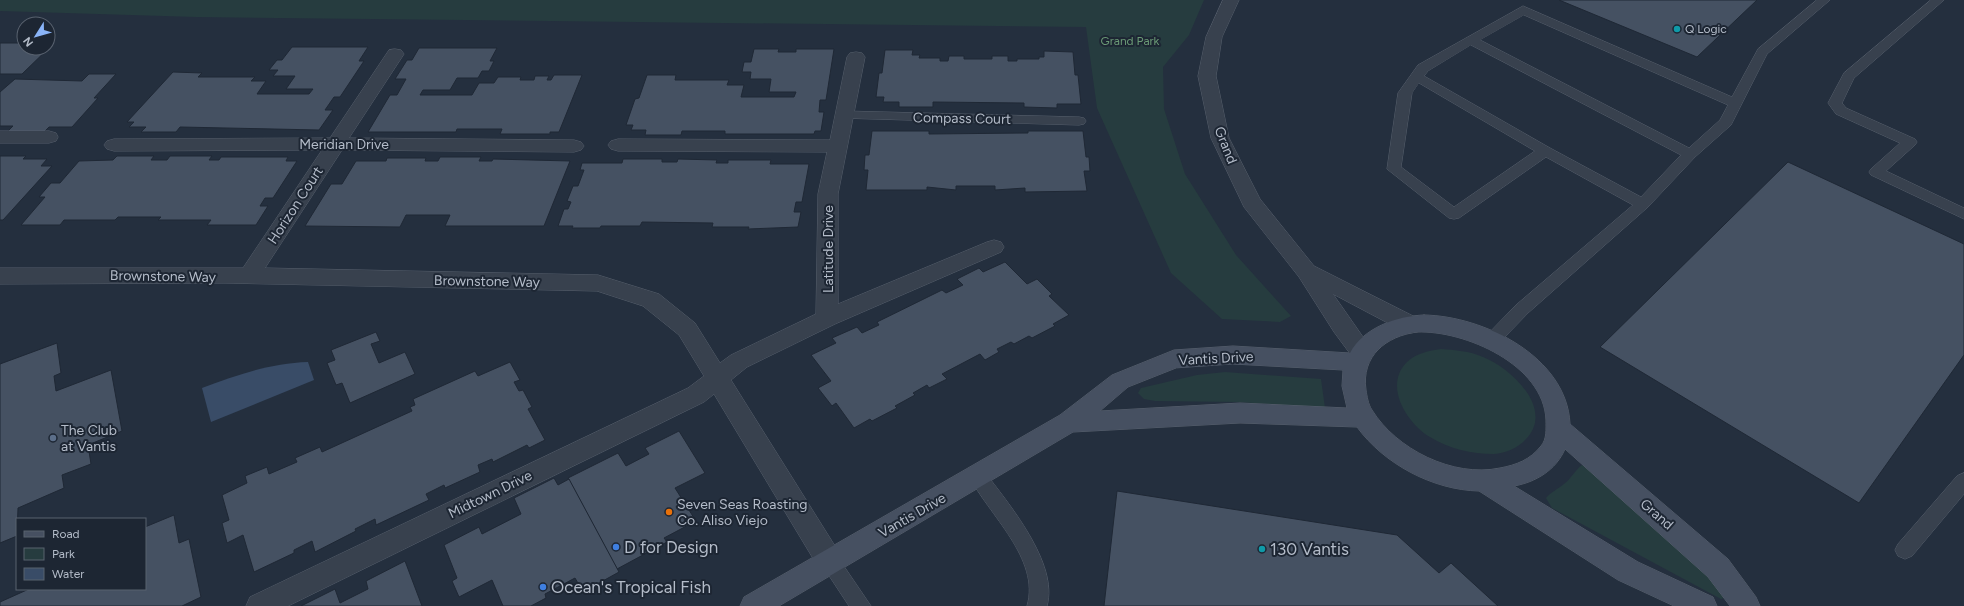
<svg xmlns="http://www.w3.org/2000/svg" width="1964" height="606" font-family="Figtree,sans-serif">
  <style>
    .green { fill: #263c3f }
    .water { fill: #394c67 }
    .building { fill: #455162; stroke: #1f2835 }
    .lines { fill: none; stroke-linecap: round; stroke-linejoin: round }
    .lane-casing { stroke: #565f6c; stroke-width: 1 }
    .street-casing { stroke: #565f6c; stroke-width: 1 }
    .secondary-casing { stroke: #565f6c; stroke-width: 1 }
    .lane { fill: #38414e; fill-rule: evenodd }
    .street { fill: #38414e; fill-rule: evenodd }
    .secondary { fill: #465061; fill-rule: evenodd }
    .culture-dot { fill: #0f9aa8; stroke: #1d2633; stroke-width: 1.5 }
    .service-dot { fill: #5c6f8a; stroke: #1d2633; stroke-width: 1.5 }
    .food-dot { fill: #e8710a; stroke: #1d2633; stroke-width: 1.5 }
    .shop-dot { fill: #3f7fe0; stroke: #1d2633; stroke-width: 1.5 }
    .labels { text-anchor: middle; stroke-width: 4; stroke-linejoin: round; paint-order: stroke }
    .far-poi-label { font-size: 12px; fill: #b4bcc9; stroke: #1d2633; text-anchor: start }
    .far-park-label { font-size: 12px; fill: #6b9a76; stroke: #1d2633 }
    .street-label { font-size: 14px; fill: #b4bcc9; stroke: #1d2633 }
    .poi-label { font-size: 14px; fill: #b4bcc9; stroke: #1d2633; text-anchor: start }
    .near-poi-label { font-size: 17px; fill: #b4bcc9; stroke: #1d2633; text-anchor: start }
  </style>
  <rect width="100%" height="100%" fill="#242f3e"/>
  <g class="green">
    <polygon points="0,0 1204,0 1189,35 1163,67 1164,109 1185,174 1236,255 1291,316 1280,322 1222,319 1171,273 1097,108 1086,27 196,17 0,11"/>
    <path d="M1441,349C1455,350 1469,351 1483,357C1511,368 1555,409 1526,439C1518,448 1506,453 1494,454C1471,454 1450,449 1430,437C1407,423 1383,386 1407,362C1416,353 1429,351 1441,349Z"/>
    <polygon points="1225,372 1321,379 1325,408 1239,402 1155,401 1144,399 1138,393 1141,388 1197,375"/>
    <path d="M1582,465L1593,469L1652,527L1722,588L1726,597L1721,599L1552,508L1546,498C1551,492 1558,489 1564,484C1571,479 1575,470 1582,465Z"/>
  </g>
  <path class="water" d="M308,362L314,380L211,422L202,388C237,375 271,363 308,362Z"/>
  <g class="building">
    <polygon points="1559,0 1757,0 1697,57"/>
    <polygon points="0,43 24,43 24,48 48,48 48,44 53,44 22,74 0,74"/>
    <polygon points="292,47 368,47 359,61 364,61 340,97 334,97 325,110 333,110 319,130 180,127 176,132 141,132 146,127 129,127 134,122 127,122 173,72 202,73 198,77 255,77 251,81 266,81 257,94 309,94 313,89 286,89 295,76 273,76 278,70 269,70 277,60 282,60"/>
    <polygon points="419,48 497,48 490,61 494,61 489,71 482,71 478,78 457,78 450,90 423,90 420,95 472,95 479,83 494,83 498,77 521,77 520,80 534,80 535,76 549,76 547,80 551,80 554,75 582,75 559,132 550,132 550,134 500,134 502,129 457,129 456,132 368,132 390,95 397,95 406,79 395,79 407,60 412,60"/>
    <polygon points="754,49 779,49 778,52 796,52 796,49 834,49 826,100 820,100 819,112 824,112 821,131 815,131 814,134 725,134 725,131 682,131 681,135 645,135 646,130 631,130 633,125 626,125 635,99 639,98 647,75 676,75 675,80 729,80 727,85 744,85 741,97 794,97 796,92 769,92 771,79 750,79 751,72 742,72 744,62 751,62"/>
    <polygon points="885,50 913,50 912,55 920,55 919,58 940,58 940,61 948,61 949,56 964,56 964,59 992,59 992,56 1008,56 1008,61 1017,61 1017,59 1039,59 1039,57 1044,57 1044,51 1073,52 1075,75 1078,75 1081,104 1057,104 1057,108 1024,107 1024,103 933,102 933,107 899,107 899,102 883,102 884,97 876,97 879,73 882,73"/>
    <polygon points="89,74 116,74 94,98 98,98 72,127 49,127 44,132 7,132 13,126 0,126 0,92 15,79 82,81"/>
    <polygon points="872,131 929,131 929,134 1028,133 1028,131 1083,131 1086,157 1089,157 1090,171 1084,171 1087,191 1025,192 1025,188 995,190 995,186 956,186 956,190 927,187 927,190 866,190 868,170 864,170 865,155 869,155"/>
    <polygon points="0,156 26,156 23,159 47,159 41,166 52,166 3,220 0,220"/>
    <polygon points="117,156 154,156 151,160 167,160 170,156 212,156 209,160 219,160 221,157 288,157 286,161 297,161 273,198 265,198 260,206 268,206 256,225 207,225 211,220 158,220 161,217 118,217 115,220 64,220 60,225 21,225 45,197 39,197 51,183 60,183 79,161 113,160"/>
    <polygon points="440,157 481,157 479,161 492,161 493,159 570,161 544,226 445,226 450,215 406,215 400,227 305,226 331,184 342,184 356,161 386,161 387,158 426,158 425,161 438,161"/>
    <polygon points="623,159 662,159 662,162 677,162 678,159 717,160 716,163 728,163 728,160 771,160 770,164 809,164 802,202 796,202 794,212 801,212 798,227 748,229 749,227 712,227 713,223 642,222 640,226 601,226 600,228 572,228 573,226 558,226 564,209 568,209 571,202 567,201 573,186 578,186 584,170 580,170 582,163 622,163"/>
    <polygon points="1788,162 1964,244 1964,355 1859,503 1600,347"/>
    <polygon points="1005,262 1027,284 1037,279 1052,294 1049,296 1069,315 1053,324 1055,326 1032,338 1029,336 1014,344 1011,342 997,349 999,352 985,360 980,354 942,374 947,379 929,388 927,385 913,393 915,395 895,406 897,408 872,421 870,419 854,428 836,403 832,406 818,388 831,381 811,355 836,343 832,338 857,327 862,333 879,325 877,322 942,290 946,293 963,285 957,279 979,268 983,272"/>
    <polygon points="376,332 380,341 371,344 379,363 405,352 415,374 350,403 342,383 336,385 327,363 335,360 331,350"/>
    <polygon points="57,343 61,373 54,376 56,391 111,370 122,431 88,445 91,464 62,475 64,488 18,508 17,536 0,543 0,364"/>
    <polygon points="510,362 520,380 514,382 519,391 523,390 532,407 528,409 545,440 529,448 527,445 493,462 492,459 478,465 480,472 445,488 444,485 426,494 429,500 376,525 375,519 355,529 356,531 315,552 312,541 294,550 294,553 254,572 243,535 227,543 222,523 229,520 222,495 247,483 245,476 267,467 269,474 297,462 295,458 320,447 322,452 412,411 410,407 415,405 413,399 475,371 478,376"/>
    <polygon points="679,431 705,473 675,488 696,521 664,538 667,542 617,569 568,478 618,453 626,466 649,454 645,448"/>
    <polygon points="554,478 558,485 569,479 619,572 583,592 575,578 545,594 546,598 531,606 503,606 492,580 459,597 452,581 457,578 444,545 479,527 482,534 521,514 514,498"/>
    <polygon points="1117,491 1397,535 1439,573 1451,563 1498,606 1104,606"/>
    <polygon points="174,515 179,543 189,539 201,597 182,606 0,606 0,602 29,589 145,589 145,527"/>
    <polygon points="405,561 422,606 301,606 335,589 340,603 368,589 366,581"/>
  </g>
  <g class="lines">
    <defs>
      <g id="lane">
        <path d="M1817,0H1830L1767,54L1731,125L1695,157L1648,207L1528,313L1498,344L1492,346L1486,344L1484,340L1486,336L1516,305L1633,205L1546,157L1459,218L1454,219L1449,218L1387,169L1398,93L1418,65L1523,6L1732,97L1758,49ZM1524,15L1728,105L1720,120L1689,148L1480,40ZM1471,45L1681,155L1641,197L1550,148L1424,76L1428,71ZM1419,83L1535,151L1454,207L1401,167L1412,93Z"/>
        <polygon points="1931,0 1944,0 1854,78 1842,103 1846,108 1915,139 1917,142 1915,145 1886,171 1964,208 1964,219 1871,175 1869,172 1871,169 1900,143 1836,114 1828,103 1844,73"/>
        <polygon points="844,111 1079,117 1084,118 1086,121 1084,124 1079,125 839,118 837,115 839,112"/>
        <path d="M978,468L984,471C1008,503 1059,563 1047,606H1027C1041,559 988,514 969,476L972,471Z"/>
        <polygon points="1964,473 1964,494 1912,556 1905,559 1898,556 1895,550 1898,544 1957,476"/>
        <polygon points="830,553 837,556 871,606 849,606 820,562 823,556"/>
      </g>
      <g id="street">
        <polygon points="1223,0 1239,0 1222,37 1216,76 1229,138 1260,199 1314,266 1419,319 1422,325 1419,331 1411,333 1403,331 1333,294 1370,347 1373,353 1370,359 1362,362 1354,359 1334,332 1299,277 1244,207 1211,138 1198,76 1206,37"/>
        <polygon points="395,49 401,50 404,54 349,138 574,140 581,142 584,146 581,150 574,152 342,150 265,268 598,275 659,294 695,323 720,363 731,355 816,314 818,194 827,152 618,151 611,149 608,145 611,141 618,139 830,140 847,57 850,53 856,52 862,53 865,57 838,194 838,304 987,242 994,240 1001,242 1004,247 1001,252 835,324 747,367 731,380 840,554 843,562 840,570 830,574 820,570 714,394 704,402 288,606 246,606 250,597 688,388 704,376 679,335 643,306 597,291 224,283 0,284 0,268 243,268 322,150 114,151 107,149 104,145 107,141 114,139 330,138 389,50"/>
        <polygon points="0,131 49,131 56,133 58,137 56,141 49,143 0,143"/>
      </g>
      <path id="secondary" d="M1424,315C1484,316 1567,357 1570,424L1728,559L1756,597L1760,606H1730L1708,577L1565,449C1556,470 1536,482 1514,486L1638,562L1713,597L1717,606H1674L1618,580L1479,491C1433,490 1384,464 1357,427L1240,423L1073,432L779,606H740L744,597L1060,415L1112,375L1174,350L1233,346L1350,353C1363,328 1397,316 1424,315ZM1417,332C1465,330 1544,365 1546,420C1546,429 1547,439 1541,446C1530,460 1516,465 1500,468C1453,478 1396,449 1372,410C1368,404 1367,396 1366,390C1361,356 1386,336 1417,332ZM1233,364L1343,370L1342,386L1347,408L1240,403L1100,411L1128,387L1176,368Z"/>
    </defs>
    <use href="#lane" class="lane-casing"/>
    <use href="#street" class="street-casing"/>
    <use href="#secondary" class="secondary-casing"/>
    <use href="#lane" class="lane"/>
    <use href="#street" class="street"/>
    <use href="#secondary" class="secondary"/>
  </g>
  <g class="culture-dot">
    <circle cx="1677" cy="29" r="4"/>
    <circle cx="1262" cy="549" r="4"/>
  </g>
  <circle class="service-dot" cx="53" cy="438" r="4"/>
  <circle class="food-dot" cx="669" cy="512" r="4"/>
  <g class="shop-dot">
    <circle cx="616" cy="547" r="4"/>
    <circle cx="543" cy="587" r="4"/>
  </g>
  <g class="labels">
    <g class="far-poi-label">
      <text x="1685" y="33">Q Logic</text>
    </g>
    <g class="far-park-label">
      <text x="1130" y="45">Grand Park</text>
    </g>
    <g class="street-label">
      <text transform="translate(962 118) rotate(1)" y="5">Compass Court</text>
      <text x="344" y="149">Meridian Drive</text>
      <text transform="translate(1226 145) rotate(68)" y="5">Grand</text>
      <text transform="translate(295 205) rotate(-57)" y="5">Horizon Court</text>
      <text transform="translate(828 249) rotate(-90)" y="5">Latitude Drive</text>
      <text transform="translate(163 276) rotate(1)" y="5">Brownstone Way</text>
      <text transform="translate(487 281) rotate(1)" y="5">Brownstone Way</text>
      <text transform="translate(1216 358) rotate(-3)" y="5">Vantis Drive</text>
      <text transform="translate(490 494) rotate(-26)" y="5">Midtown Drive</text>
      <text transform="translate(1657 514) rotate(41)" y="5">Grand</text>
      <text transform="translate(912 515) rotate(-30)" y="5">Vantis Drive</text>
    </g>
    <g class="poi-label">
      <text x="61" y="435">The Club<tspan x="61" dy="16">at Vantis</tspan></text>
      <text x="677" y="509">Seven Seas Roasting<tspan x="677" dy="16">Co. Aliso Viejo</tspan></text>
    </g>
    <g class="near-poi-label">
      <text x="624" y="553">D for Design</text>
      <text x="1270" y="555">130 Vantis</text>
      <text x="551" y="593">Ocean's Tropical Fish</text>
    </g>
  </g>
  <rect x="16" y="518" width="130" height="72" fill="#1d2633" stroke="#59626f"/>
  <rect x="24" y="531" width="20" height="6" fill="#465061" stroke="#59626f"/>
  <text x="52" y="538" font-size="12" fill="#b4bcc9">Road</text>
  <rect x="24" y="548" width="20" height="12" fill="#263c3f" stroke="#59626f"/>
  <text x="52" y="558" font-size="12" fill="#b4bcc9">Park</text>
  <rect x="24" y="568" width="20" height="12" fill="#394c67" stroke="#59626f"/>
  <text x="52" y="578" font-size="12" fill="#b4bcc9">Water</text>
  <g transform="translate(36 36) rotate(233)"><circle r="19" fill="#1d2633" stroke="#59626f"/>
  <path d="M0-3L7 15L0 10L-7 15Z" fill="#8ab4f8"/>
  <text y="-6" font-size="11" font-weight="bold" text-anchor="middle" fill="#b4bcc9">N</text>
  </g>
</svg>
